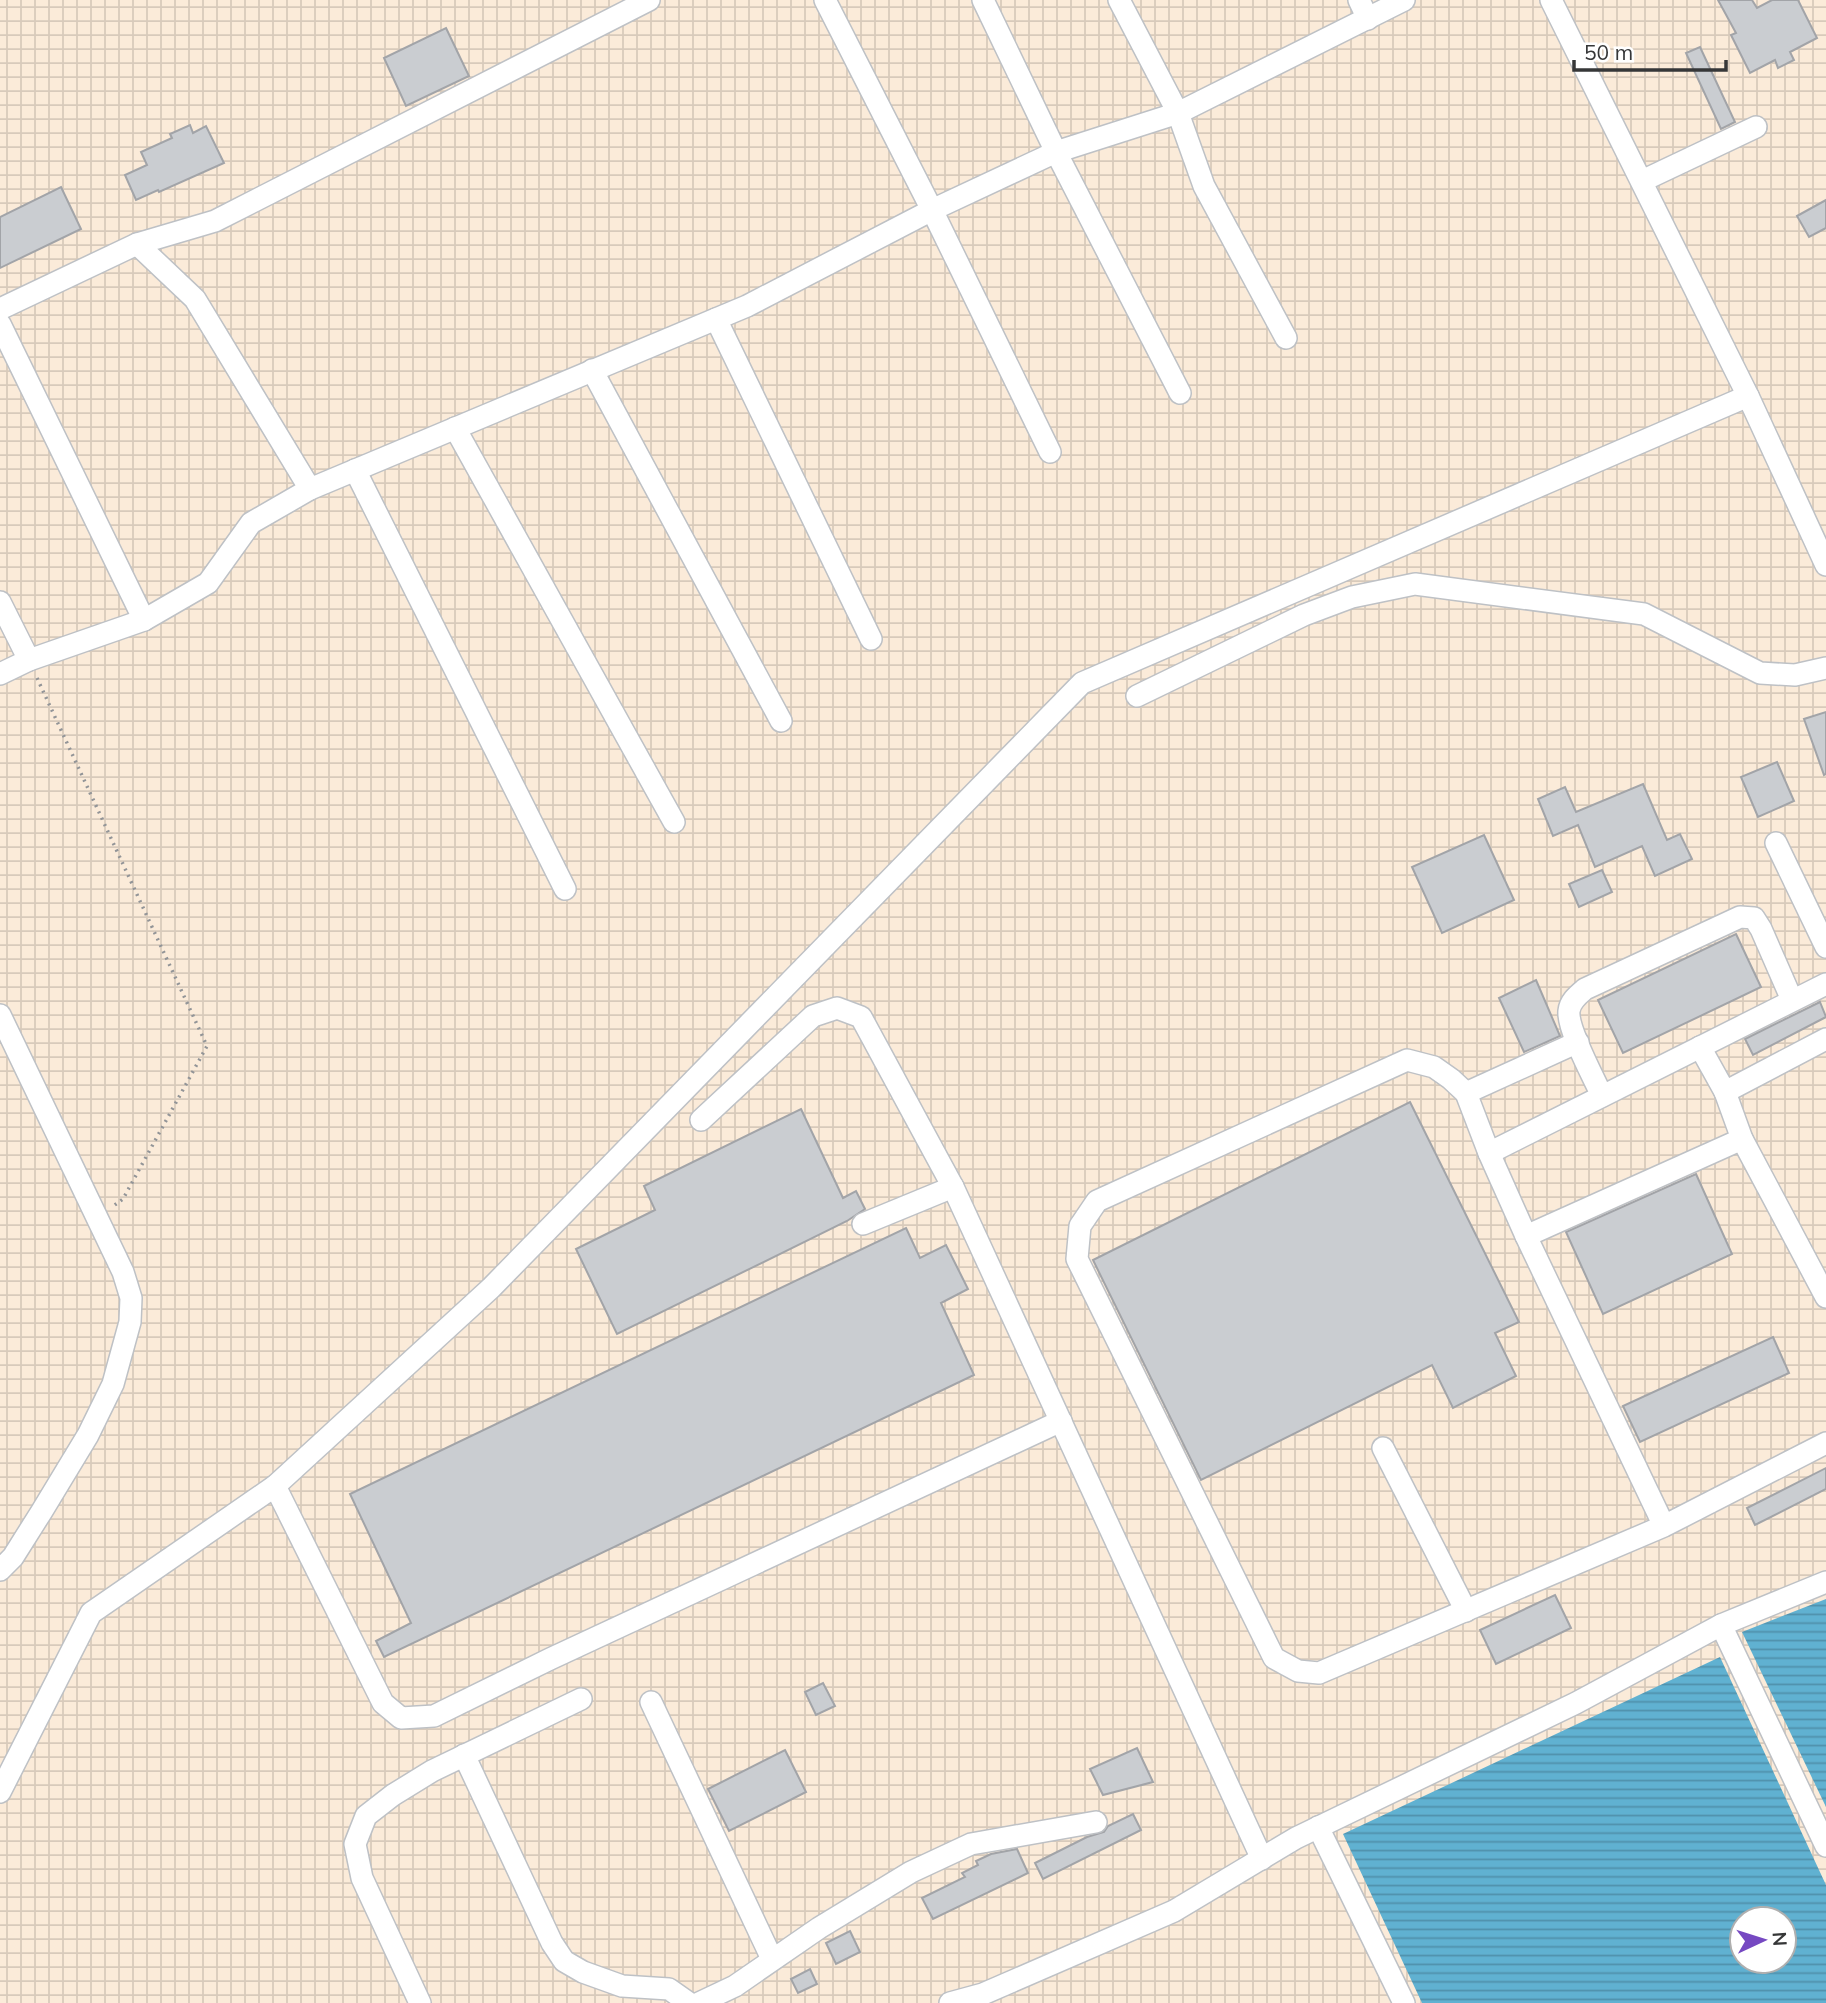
<svg xmlns="http://www.w3.org/2000/svg" width="1826" height="2003" font-family="Mulish,sans-serif">
  <style>
    .industrial { fill: url(#industrial-grid); fill-rule: evenodd }
    .water { fill: url(#water-rules); fill-rule: evenodd }
    .building { fill: #cacdd1; stroke: #a2a4a8; stroke-width: 2 }
    .lines { fill: none; stroke-linecap: round; stroke-linejoin: round }
    .minor-casing { stroke: #bec1c5; stroke-width: 24 }
    .path { stroke: #929497; stroke-width: 3.5; stroke-dasharray: 2 5; stroke-linecap: butt }
    .minor { stroke: #fff; stroke-width: 21 }
  </style>
  <defs>
    <pattern id="industrial-grid" width="8" height="8" patternUnits="userSpaceOnUse" patternTransform="scale(1.75)"><rect width="8" height="8" fill="#fbebd9"/><path d="M0 4h8M4 0v8" fill="none" stroke="#d8cabb"/></pattern>
    <pattern id="water-rules" width="6" height="5" patternUnits="userSpaceOnUse" patternTransform="scale(1.75)"><rect width="6" height="5" fill="#60b1d1"/><path d="M0 2.5h6" fill="none" stroke="#5091ab"/></pattern>
  </defs>
  <rect width="100%" height="100%" fill="#f5f8fc"/>
  <path class="industrial" d="M0,0H1826V2003H0ZM1742,1919H1784V1961H1742Z"/>
  <g class="water">
    <polygon points="1826,1599 1826,1807 1742,1632"/>
    <path d="M1720,1657L1826,1885V2003H1422L1343,1834ZM1784,1919V1961H1742V1919Z"/>
  </g>
  <g class="building">
    <polygon points="1718,0 1752,0 1757,8 1772,0 1798,0 1817,38 1790,52 1794,60 1778,68 1775,60 1750,73 1731,35 1736,33"/>
    <polygon points="446,28 469,76 406,106 384,58"/>
    <polygon points="1700,47 1735,122 1721,129 1686,53"/>
    <polygon points="190,125 193,133 206,126 224,163 159,192 158,190 136,200 125,175 147,165 141,152 172,138 170,134"/>
    <polygon points="61,187 81,229 0,268 0,217"/>
    <polygon points="1826,200 1826,228 1809,237 1797,216"/>
    <polygon points="1826,712 1826,774 1824,775 1804,719"/>
    <polygon points="1777,762 1794,801 1758,817 1741,777"/>
    <polygon points="1643,784 1667,840 1680,834 1692,859 1655,876 1642,846 1595,867 1578,825 1553,836 1538,799 1565,787 1576,812"/>
    <polygon points="1484,835 1514,900 1442,933 1412,867"/>
    <polygon points="1602,870 1612,892 1579,907 1569,884"/>
    <polygon points="1736,934 1761,987 1623,1053 1598,1000"/>
    <polygon points="1536,980 1560,1036 1524,1052 1499,998"/>
    <polygon points="1820,1002 1826,1017 1753,1055 1745,1039"/>
    <polygon points="1410,1102 1519,1322 1495,1333 1516,1376 1453,1408 1432,1365 1201,1480 1093,1260"/>
    <polygon points="801,1109 843,1198 856,1191 865,1209 847,1221 617,1334 576,1249 655,1210 644,1186"/>
    <polygon points="1696,1174 1732,1254 1603,1314 1566,1232"/>
    <polygon points="906,1228 920,1258 946,1245 968,1289 941,1303 974,1375 384,1657 376,1641 411,1623 350,1494"/>
    <polygon points="1773,1337 1789,1373 1640,1442 1623,1406"/>
    <polygon points="1826,1468 1826,1489 1755,1525 1747,1508"/>
    <polygon points="1555,1595 1571,1628 1496,1664 1480,1630"/>
    <polygon points="823,1683 835,1706 816,1715 805,1692"/>
    <polygon points="1137,1748 1153,1782 1103,1795 1090,1769"/>
    <polygon points="785,1750 806,1792 729,1831 708,1789"/>
    <polygon points="1133,1814 1141,1830 1043,1879 1035,1863 1087,1837 1104,1832 1108,1826"/>
    <polygon points="1017,1849 1028,1873 933,1919 922,1898 965,1877 962,1873 978,1865 976,1861 991,1854"/>
    <polygon points="850,1931 860,1952 836,1964 826,1943"/>
    <polygon points="810,1969 817,1984 798,1993 791,1979"/>
  </g>
  <g class="lines">
    <defs>
      <g id="minor">
        <polyline points="825,0 932,210 1050,452"/>
        <polyline points="983,0 1056,152 1180,393"/>
        <polyline points="1119,0 1178,113 1204,186 1286,338"/>
        <polyline points="1359,0 1368,19"/>
        <polyline points="1551,0 1748,396 1826,565"/>
        <polyline points="1642,181 1756,127"/>
        <polyline points="0,309 137,244"/>
        <polyline points="716,319 871,639"/>
        <polyline points="0,324 144,620"/>
        <polyline points="592,370 781,721"/>
        <polyline points="455,428 674,822"/>
        <polyline points="355,470 565,889"/>
        <polyline points="310,489 195,299 137,244 215,221 649,0"/>
        <polyline points="0,602 29,660"/>
        <polyline points="0,674 29,660 144,620 208,583 251,523 310,489 747,306 932,210 1056,152 1178,113 1404,0"/>
        <polyline points="1137,696 1304,615 1352,597 1415,584 1644,614 1760,673 1795,675 1826,668"/>
        <polyline points="1776,843 1826,947"/>
        <polyline points="0,1015 123,1272 131,1298 130,1322 113,1384 88,1435 42,1511 13,1557 0,1570"/>
        <polyline points="1700,1047 1725,1092 1742,1139 1826,1297"/>
        <polyline points="1725,1092 1826,1039"/>
        <polyline points="1466,1093 1578,1042"/>
        <path d="M1602,1096C1594,1078 1567,1029 1569,1011C1570,1001 1578,995 1585,989L1740,917L1754,918L1761,929L1792,1000"/>
        <polyline points="701,1120 813,1016 837,1008 861,1017 953,1187 1262,1859"/>
        <polyline points="1489,1153 1826,984"/>
        <polyline points="863,1224 953,1187"/>
        <polyline points="1526,1236 1742,1139"/>
        <polyline points="1383,1448 1466,1611"/>
        <polyline points="275,1486 383,1703 401,1718 434,1716 550,1659 1061,1421"/>
        <polyline points="1664,1526 1526,1236 1489,1153 1466,1093 1451,1079 1434,1067 1407,1060 1097,1201 1080,1226 1077,1259 1274,1658 1298,1671 1319,1673 1664,1526 1826,1443"/>
        <polyline points="1721,1625 1826,1846"/>
        <polyline points="651,1702 772,1959"/>
        <polyline points="464,1755 552,1943 564,1961 583,1972 622,1986 669,1989 689,2003"/>
        <polyline points="0,1792 91,1613 275,1486 491,1288 1082,683 1748,396"/>
        <polyline points="1318,1827 1404,2003"/>
        <polyline points="420,2003 362,1878 355,1844 366,1816 393,1795 432,1771 581,1699"/>
        <polyline points="699,2003 735,1986 819,1928 911,1872 971,1844 1096,1822"/>
        <polyline points="950,2003 983,1994 1174,1911 1296,1838 1576,1703 1721,1625 1826,1582"/>
      </g>
    </defs>
    <use href="#minor" class="minor-casing"/>
    <polyline class="path" points="37,678 207,1046 123,1199 112,1207"/>
    <use href="#minor" class="minor"/>
  </g>
  <g transform="translate(1763 1940) rotate(86)"><circle r="33" fill="#ffffff" stroke="#afafaf" stroke-width="2"/>
  <path d="M0-5L12 26L0 18L-12 26Z" fill="#7649c2"/>
  <text y="-10" font-size="19" font-weight="bold" text-anchor="middle" fill="#363738">N</text>
  </g>
  <path d="M1574 60v10h152v-10" fill="none" stroke="#363738" stroke-width="3.5"/>
  <text x="1584" y="60" font-size="21" fill="#363738" stroke="#ffffff" stroke-width="5" paint-order="stroke">50 m</text>
</svg>
